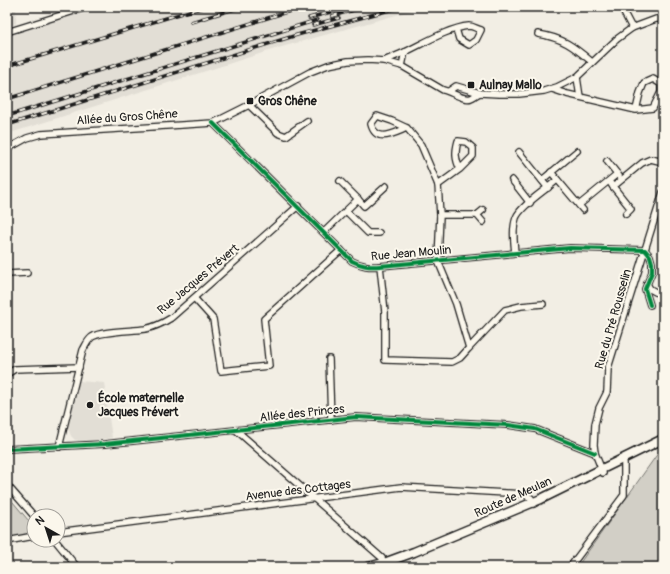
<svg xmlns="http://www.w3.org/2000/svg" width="670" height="574" font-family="Pangolin,sans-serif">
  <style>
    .built { fill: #e2ded5 }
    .green { fill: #d2cfc6; stroke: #777671 }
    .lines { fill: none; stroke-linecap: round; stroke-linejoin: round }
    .street-casing { stroke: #1c1c1c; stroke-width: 8 }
    .secondary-casing { stroke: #1c1c1c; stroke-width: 11 }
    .street { stroke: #fbf7ec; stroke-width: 5.5 }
    .secondary { stroke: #fbf7ec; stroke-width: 8 }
    .rail-casing { stroke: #1c1c1c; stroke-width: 3.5 }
    .rail { stroke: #fbf7ec; stroke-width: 2; stroke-dasharray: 6; stroke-linecap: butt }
    .cycleway-casing { stroke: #fbf7ec; stroke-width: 6 }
    .cycleway { stroke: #00873e; stroke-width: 4 }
    .poi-dot { fill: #1c1c1c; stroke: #fbf7ec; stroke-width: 1.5 }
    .labels { text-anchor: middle; stroke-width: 4; stroke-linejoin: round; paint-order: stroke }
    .poi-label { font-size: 12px; font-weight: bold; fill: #1c1c1c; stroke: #fbf7ec; text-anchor: start }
    .street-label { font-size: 12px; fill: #1c1c1c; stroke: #fbf7ec }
  </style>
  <rect width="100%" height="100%" fill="#f2eee4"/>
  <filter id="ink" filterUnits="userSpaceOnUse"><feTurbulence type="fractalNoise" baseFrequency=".025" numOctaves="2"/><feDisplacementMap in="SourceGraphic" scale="8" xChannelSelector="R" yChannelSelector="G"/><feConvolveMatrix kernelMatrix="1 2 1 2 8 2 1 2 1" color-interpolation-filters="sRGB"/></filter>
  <g filter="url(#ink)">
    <g class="built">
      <polygon points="7,7 16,7 16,24 7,27"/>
      <polygon points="99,7 425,7 278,48 7,134 7,36"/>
      <polygon points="79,381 104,383 112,438 84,443 75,440 71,436 68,428"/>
    </g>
    <g class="green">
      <polygon points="661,449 663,449 663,567 577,567"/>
      <polygon points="7,495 34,527 34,534 7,539"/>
    </g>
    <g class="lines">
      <defs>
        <g id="street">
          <polyline points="623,7 623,11 632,28"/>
          <polyline points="7,32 87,7"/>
          <path d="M538,34C563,38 573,46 592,62"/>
          <polyline points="384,61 405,52"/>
          <path d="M402,66L405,52C424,43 449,28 469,26C473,26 477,29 481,30L476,40L469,45L459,39L456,29"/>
          <polyline points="577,77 580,97"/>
          <polyline points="552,89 567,94 636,110 653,108 661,92 661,84 653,79 644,83 640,93 636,110"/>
          <polyline points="449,91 456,86 480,93 499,94 519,94 544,91 557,87 577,77 617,39 632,28 656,19 663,19"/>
          <polyline points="249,105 278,133 286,136 307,121"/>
          <path d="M213,123L352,261C362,266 369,267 380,266L570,248L645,250L650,256L652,263V272L645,289L650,305"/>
          <path d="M7,149L27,138L41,134L213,123L249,105L310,72L328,65L348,61L368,60L384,61L402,66L443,90C450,91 464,101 471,98C474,97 477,94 480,93"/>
          <polyline points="519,152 548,188"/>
          <polyline points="607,161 619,176"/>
          <polyline points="551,172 583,210"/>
          <polyline points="512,180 530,203"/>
          <polyline points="542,180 577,151"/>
          <polyline points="611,184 631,209 626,214"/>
          <path d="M438,185L460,169L473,156V148L466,142L458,141C455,152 455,159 460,169"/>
          <polyline points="613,187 642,163 651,159 663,162"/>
          <polyline points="358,199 364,206 386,186"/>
          <polyline points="579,205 617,174"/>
          <polyline points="346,211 368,233 379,233"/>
          <polyline points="440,215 477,215 483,210"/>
          <polyline points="477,215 483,222"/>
          <polyline points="324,232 358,199 340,181"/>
          <path d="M515,253C514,242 512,229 516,218C520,206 547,189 557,180"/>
          <path d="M380,266L385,312V360L452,362L460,358L469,348L456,304L438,261L440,215L438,185L421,145L407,128L392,121L377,116L371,124C376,144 394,133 407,128"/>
          <polyline points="7,274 27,273"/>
          <polyline points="647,284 650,289 663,296"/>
          <polyline points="195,299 213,319 221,371 269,366 264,319 341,250"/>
          <polyline points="469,348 505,310 521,306 543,304"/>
          <polyline points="329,359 331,420"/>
          <polyline points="7,374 15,369 79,367"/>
          <polyline points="236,430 382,558 386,567"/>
          <path d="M59,447L83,350C86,345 87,341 92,337C101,331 132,331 145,329C155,327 163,323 171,318L298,206"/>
          <polyline points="7,449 105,444 356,417 508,425 535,429 595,453"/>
          <polyline points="603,473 595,453 594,445 595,424 599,408 607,392 608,368 663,192"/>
          <polyline points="7,485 34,516"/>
          <polyline points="58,532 401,487 524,494 531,498 534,504"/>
          <polyline points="55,540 77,567"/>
          <polyline points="7,541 34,536"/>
          <polyline points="570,567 624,495 624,463"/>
        </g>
        <polyline id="secondary" points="368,567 384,563 414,552 541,499 663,439"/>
      </defs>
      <use href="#street" class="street-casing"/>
      <use href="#secondary" class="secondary-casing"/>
      <use href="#street" class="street"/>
      <use href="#secondary" class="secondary"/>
      <defs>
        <g id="rail">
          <polyline points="332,16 365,7"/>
          <polyline points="309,18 338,10"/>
          <polyline points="191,22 241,7"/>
          <polyline points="313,25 339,18"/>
          <polyline points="7,66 203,7"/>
          <polyline points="7,99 303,7"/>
          <polyline points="7,116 317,20"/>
          <polyline points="7,125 297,35 401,7"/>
        </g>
      </defs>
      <use href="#rail" class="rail-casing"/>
      <use href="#rail" class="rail"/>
      <defs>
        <g id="cycleway">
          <path d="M213,123L352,261C362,266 369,267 380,266L570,248L645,250L650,256L652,263V272L645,289L650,305"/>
          <polyline points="7,449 105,444 356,417 508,425 535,429 595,453"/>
        </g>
      </defs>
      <use href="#cycleway" class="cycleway-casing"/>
      <use href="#cycleway" class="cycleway"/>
    </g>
  </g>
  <g class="poi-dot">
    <rect x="467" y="81" width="8" height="8" rx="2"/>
    <rect x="246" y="97" width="8" height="8" rx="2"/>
    <circle cx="90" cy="405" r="4"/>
  </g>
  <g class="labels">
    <g class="poi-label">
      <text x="479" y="89">Aulnay Mallo</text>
      <text x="258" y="105">Gros Chêne</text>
      <text x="98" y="402">École maternelle<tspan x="98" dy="14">Jacques Prévert</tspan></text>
    </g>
    <g class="street-label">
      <text transform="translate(127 117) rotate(-4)" y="4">Allée du Gros Chêne</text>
      <text transform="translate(411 253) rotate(-5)" y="4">Rue Jean Moulin</text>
      <text transform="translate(198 279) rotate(-40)" y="4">Rue Jacques Prévert</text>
      <text transform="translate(613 319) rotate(-74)" y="4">Rue du Pré Rousselin</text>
      <text transform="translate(302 413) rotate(-6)" y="4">Allée des Princes</text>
      <text transform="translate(298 490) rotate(-7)" y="4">Avenue des Cottages</text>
      <text transform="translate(513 497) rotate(-24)" y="4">Route de Meulan</text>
    </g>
  </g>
  <rect width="670" height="574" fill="none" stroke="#fbf7ec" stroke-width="24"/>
  <rect x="12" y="12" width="646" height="550" fill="none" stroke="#1c1c1c" stroke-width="1.5" filter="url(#ink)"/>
  <g transform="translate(46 528) rotate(321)"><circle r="19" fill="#fbf7ec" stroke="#a29f99"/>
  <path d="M0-3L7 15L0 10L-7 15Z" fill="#1c1c1c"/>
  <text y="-6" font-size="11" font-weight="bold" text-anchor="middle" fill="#1c1c1c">N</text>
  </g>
</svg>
